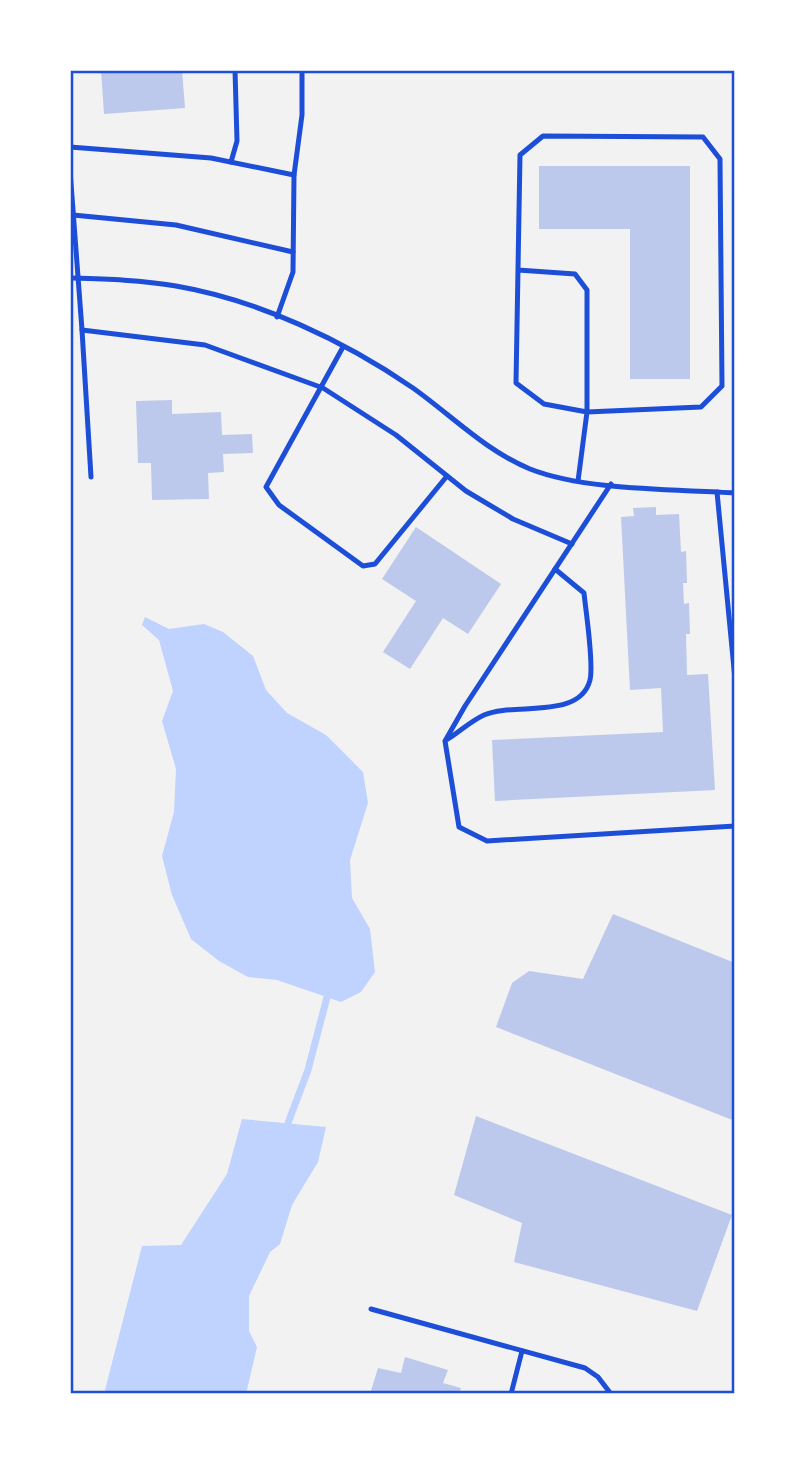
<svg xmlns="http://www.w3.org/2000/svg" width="805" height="1464" font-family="Jost,sans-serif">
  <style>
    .water { fill: #bfd3fe }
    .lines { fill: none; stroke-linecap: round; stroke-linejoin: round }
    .stream { stroke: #bfd3fe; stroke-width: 7 }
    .building { fill: #bdc9ec }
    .service { stroke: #1d4ed8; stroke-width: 5 }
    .neatline { fill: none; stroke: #1d4ed8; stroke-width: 2.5 }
  </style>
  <rect width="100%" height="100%" fill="#f2f2f2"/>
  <g class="water">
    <polygon points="145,617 169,629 204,624 223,632 253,656 266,690 287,713 326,735 363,772 368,803 350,860 352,898 370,929 375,972 361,992 341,1002 277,980 248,977 219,961 191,939 172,895 162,856 174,812 176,769 162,721 173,691 159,640 142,625"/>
    <polygon points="242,1119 326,1127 318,1162 292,1205 280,1244 270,1252 249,1296 249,1331 257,1347 246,1394 104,1394 142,1246 181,1245 227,1174"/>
  </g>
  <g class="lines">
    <polyline class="stream" points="288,1123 308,1070 327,997"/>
  </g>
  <g class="building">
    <polygon points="101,70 182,70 185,108 104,114"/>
    <polygon points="539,166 690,166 690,379 630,379 630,229 539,229"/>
    <polygon points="172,400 172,414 221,412 222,435 252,434 253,453 223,454 224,472 208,473 209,499 152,500 151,463 138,463 136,401"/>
    <polygon points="656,507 656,515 679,514 681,552 686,551 687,583 683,583 684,604 689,603 690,634 686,634 687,675 708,674 715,790 495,801 492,740 663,732 661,688 630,690 621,517 634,516 633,508"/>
    <polygon points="416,527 501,584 468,634 443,618 410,669 383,652 416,601 382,579"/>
    <polygon points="613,914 735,963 735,1121 496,1027 512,983 529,971 583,979"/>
    <polygon points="476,1116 732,1215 697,1311 514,1262 522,1223 454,1195"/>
    <polygon points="405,1357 448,1370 443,1383 461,1388 459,1394 370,1394 378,1368 401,1373"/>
  </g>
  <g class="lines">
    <g class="service">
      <polyline points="70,147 211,158 294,175"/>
      <polyline points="231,162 237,141 235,70"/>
      <polyline points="70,170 82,330 205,345 323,388 396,435 466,491 513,519 572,544"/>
      <polyline points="73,215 176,225 293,252"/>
      <polyline points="518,270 575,274 587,290 587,412 544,404 516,383 520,155 543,136 703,137 720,159 722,386 701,407 587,412 578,481"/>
      <path d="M70,278C104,279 142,280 176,286C258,300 345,341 413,388C451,415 486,451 530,469C586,491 674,489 735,493"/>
      <polyline points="277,317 293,272 294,175 302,115 302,70"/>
      <polyline points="82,330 91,477"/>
      <polyline points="343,347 266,487 279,505 363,566 375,564 447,476"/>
      <polyline points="611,484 465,706 445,741 459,827 487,841 735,826"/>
      <polyline points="717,492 735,679"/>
      <path d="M448,739C459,732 471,721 484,715C515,702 580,720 590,680C594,663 586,613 584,593L555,569"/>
      <polyline points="371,1309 585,1368 598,1377 611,1394"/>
      <polyline points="511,1394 522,1351"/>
    </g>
  </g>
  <rect width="805" height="1464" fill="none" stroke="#ffffff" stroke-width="144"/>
  <rect x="72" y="72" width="661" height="1320" class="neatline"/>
</svg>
